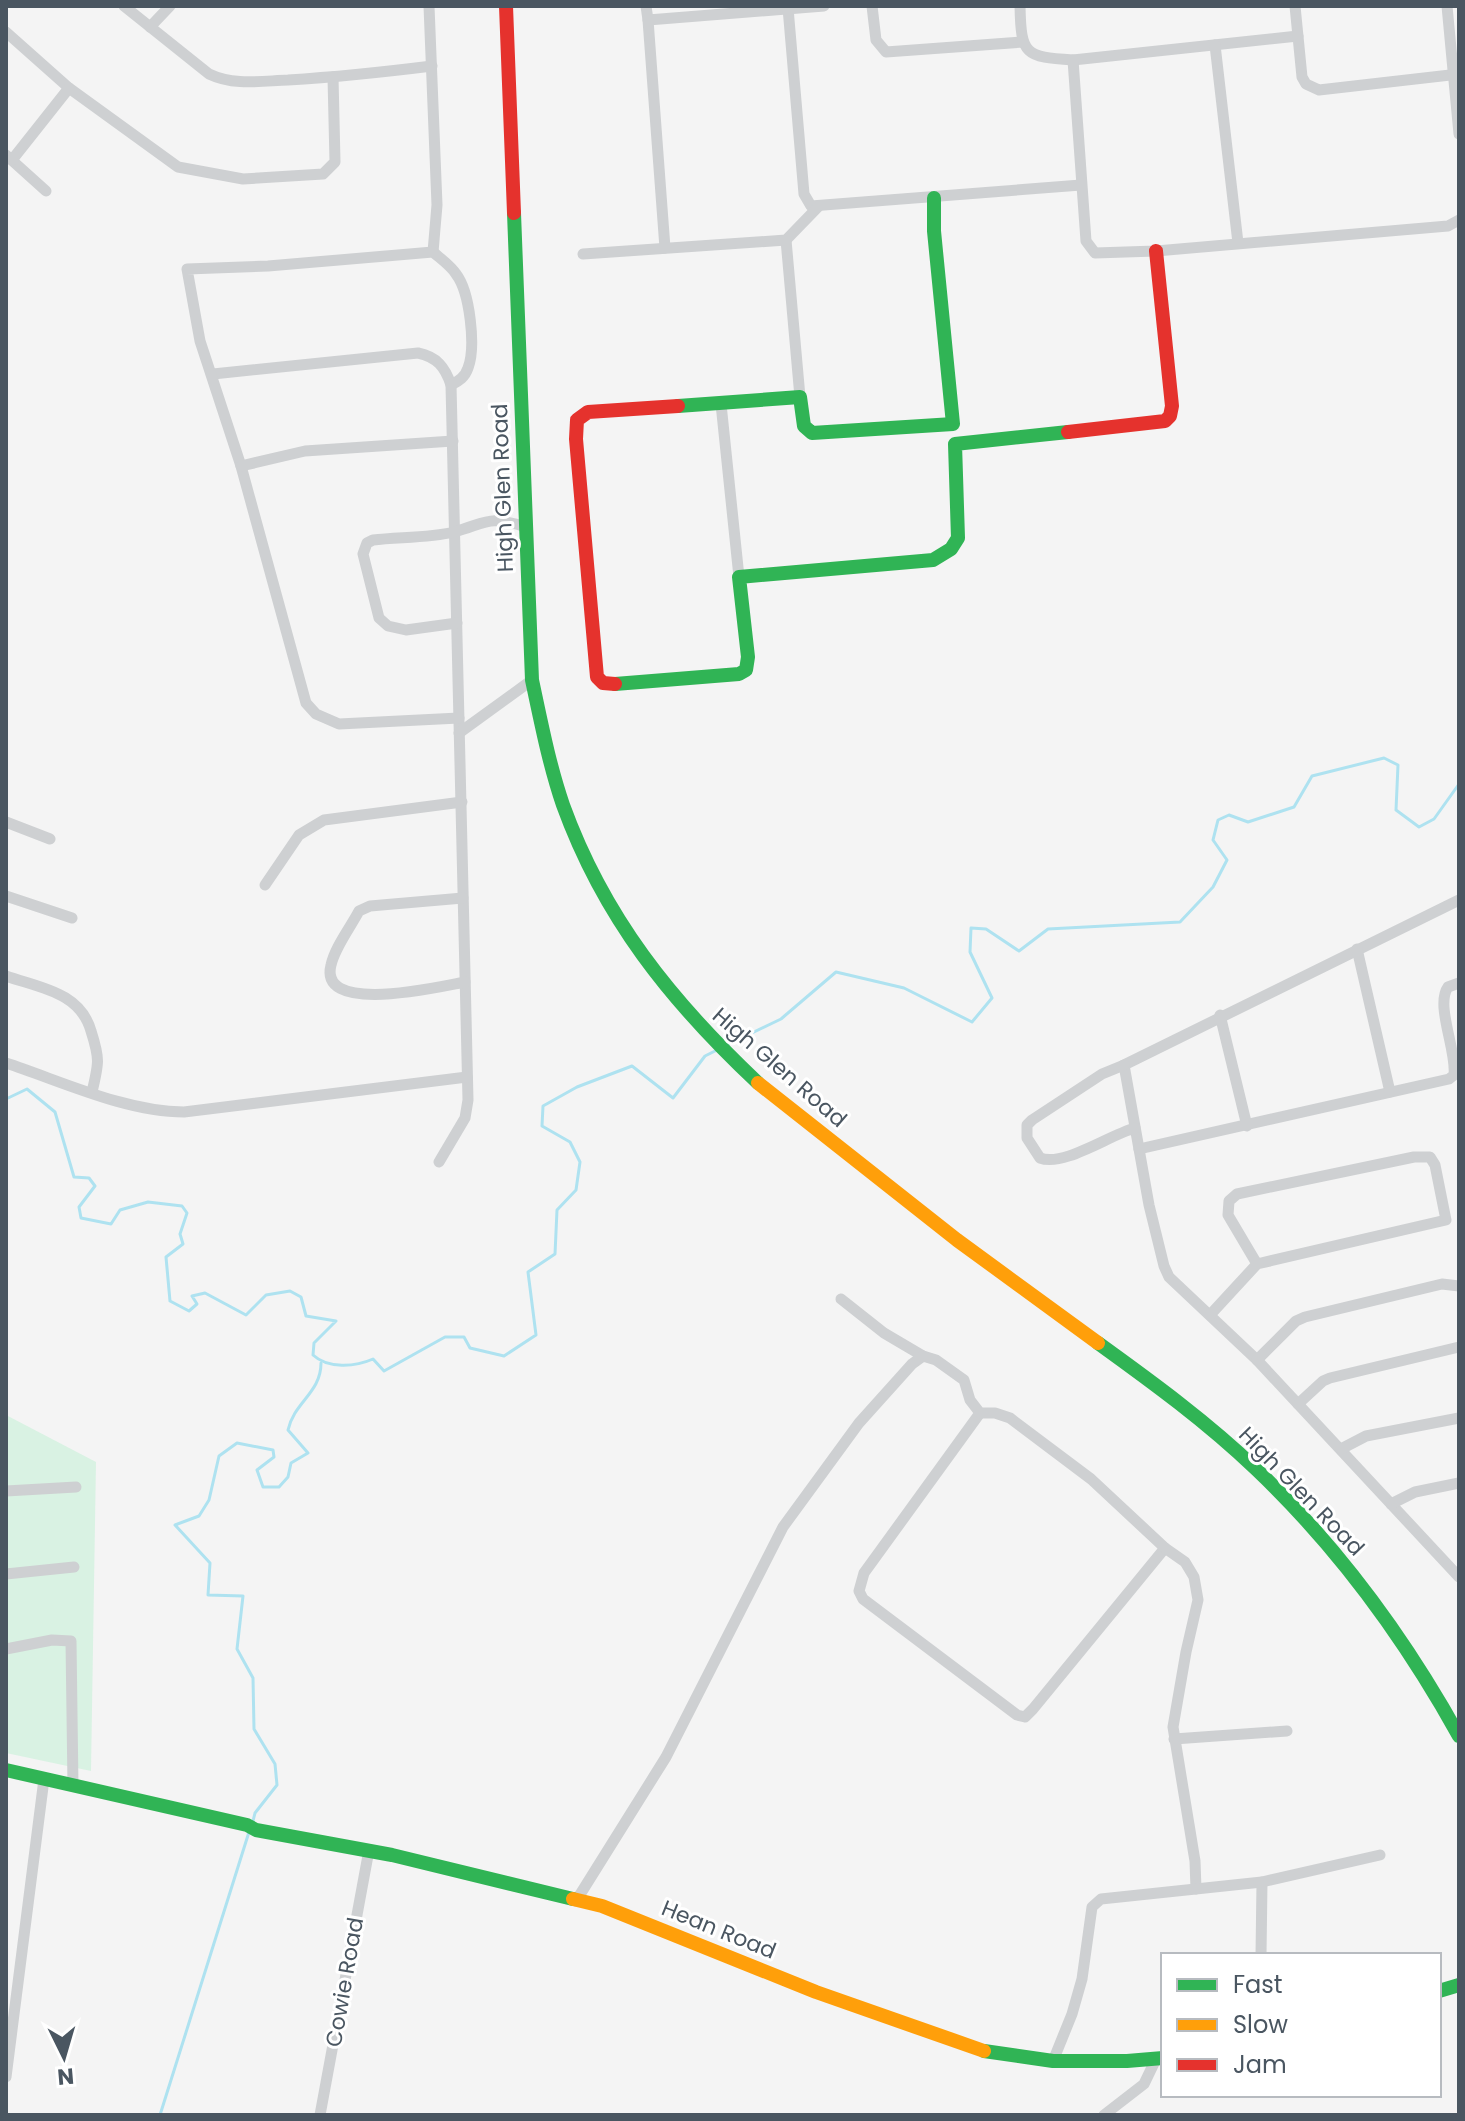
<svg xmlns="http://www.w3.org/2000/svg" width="1465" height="2121" font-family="Poppins,sans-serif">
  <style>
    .green { fill: #d9f2e3 }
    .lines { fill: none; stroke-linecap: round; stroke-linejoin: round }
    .stream { stroke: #aee2f0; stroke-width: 3 }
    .street { stroke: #ced0d2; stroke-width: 11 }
    .fast { stroke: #30b455; stroke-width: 14 }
    .slow { stroke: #ff9f0a; stroke-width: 14 }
    .jam { stroke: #e5322d; stroke-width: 14 }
    .labels { text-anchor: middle; stroke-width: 6; stroke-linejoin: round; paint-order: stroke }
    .street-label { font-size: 22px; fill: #4a5661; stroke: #fff }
  </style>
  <rect width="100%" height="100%" fill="#f4f4f4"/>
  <polygon class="green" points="6,1415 96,1462 91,1771 6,1753"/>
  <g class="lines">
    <g class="stream">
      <polyline points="727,1045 781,1019 836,972 904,988 972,1022 992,998 970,952 971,928 986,929 1019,951 1048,929 1180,922 1213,887 1227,860 1213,840 1218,820 1229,815 1248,822 1294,807 1312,776 1384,758 1398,765 1396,810 1419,827 1434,819 1459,784"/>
      <path d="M6,1099L27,1089L55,1112L74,1177L89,1178L95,1186L79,1207L81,1218L111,1224L120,1210L148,1202L182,1206L187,1213L180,1234L183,1244L166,1257L170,1301L189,1311L197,1304L192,1296L205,1293L246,1315L266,1295L290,1291L301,1297L306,1316L336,1321L314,1343L313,1355C328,1369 355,1367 373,1359L384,1371L445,1337H464L470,1348L504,1356L536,1335L528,1272L555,1254L557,1210L576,1190L580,1162L570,1142L542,1126L543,1106L577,1087L632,1066L673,1098L705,1056L717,1050"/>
      <path d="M253,1821L255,1813L277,1785L275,1764L254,1729L253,1678L237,1649L243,1596L208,1595L210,1563L175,1525L199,1516L209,1500L219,1456L237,1443L273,1450L274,1457L257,1470L263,1487H279L288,1477L291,1463L308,1453L288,1430C294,1402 321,1393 321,1363"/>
      <polyline points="160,2115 249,1832"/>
    </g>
    <g class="street">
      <path d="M124,6L209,74C234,86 261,81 288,80C336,77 384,72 432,66"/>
      <polyline points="429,6 437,205 433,252"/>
      <polyline points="646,6 648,20 824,6"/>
      <polyline points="872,6 876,40 886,52 1023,42"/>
      <path d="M1020,6C1021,55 1025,57 1073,60L1298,36"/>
      <polyline points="1295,6 1302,77 1306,84 1319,90 1459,74"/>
      <polyline points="1447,6 1459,134"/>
      <polyline points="788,8 804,194 811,206 1081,185"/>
      <polyline points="648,20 665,248"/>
      <polyline points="150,27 170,6"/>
      <polyline points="6,32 69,88 178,167 243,179 323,174 335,162 333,77"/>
      <polyline points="1215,45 1238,243"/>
      <polyline points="1073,60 1086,241 1095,253 1156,251 1448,226 1459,220"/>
      <polyline points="6,155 46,191"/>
      <polyline points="12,160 69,88"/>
      <polyline points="786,240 800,397"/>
      <polyline points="583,254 786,240 818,207"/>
      <path d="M213,374L418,353C437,357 445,367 451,385L468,1100L465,1118L439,1162"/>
      <path d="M451,385C459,381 465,377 468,368C476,347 470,292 456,274C451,266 441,259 433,252L268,266L187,269L200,341L241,466L306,703L316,714L339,724L459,718"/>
      <polyline points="721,404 739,577"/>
      <polyline points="241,466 305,451 453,441"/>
      <path d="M457,623L406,630L388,626L379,618L363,554L367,543L373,540C399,537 429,538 454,532C489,522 487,515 526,527"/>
      <polyline points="459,733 532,680"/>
      <polyline points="6,822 50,839"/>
      <polyline points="265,885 299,835 324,820 462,802"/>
      <polyline points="6,896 72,918"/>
      <path d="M463,898L370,906L359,911C350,928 335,947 331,965C318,1016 442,986 465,982"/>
      <polyline points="1459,900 1124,1065 1149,1205 1164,1266 1169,1277 1257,1360 1459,1577"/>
      <polyline points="1357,949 1390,1092"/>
      <path d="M6,976C40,988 80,992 91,1031C100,1059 99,1063 92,1092"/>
      <polyline points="1220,1015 1247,1126"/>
      <path d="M6,1063C61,1081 126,1112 184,1112L467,1077"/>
      <path d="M1124,1065L1102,1074L1032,1120L1027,1125V1138L1040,1158C1064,1167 1109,1135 1135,1128"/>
      <path d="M1139,1149L1449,1079L1454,1075C1457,1051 1435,1005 1448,987L1459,983"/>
      <polyline points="841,1299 884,1333 923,1356"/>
      <polyline points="1210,1315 1257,1264 1446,1220 1435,1165 1430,1157 1414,1157 1237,1194 1229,1201 1228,1215 1257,1264"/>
      <polyline points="1257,1360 1296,1321 1305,1317 1442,1284 1459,1286"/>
      <polyline points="1298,1404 1323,1381 1330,1378 1459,1347"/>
      <polyline points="980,1413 864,1573 859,1591 863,1599 1017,1715 1025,1717 1033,1709 1165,1548"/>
      <polyline points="1341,1449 1366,1436 1459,1418"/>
      <polyline points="6,1491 76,1487"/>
      <polyline points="1391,1504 1415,1492 1459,1483"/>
      <polyline points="6,1574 74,1567"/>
      <polyline points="6,1649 52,1640 71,1641 73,1786"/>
      <polyline points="1174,1739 1287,1731"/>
      <polyline points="576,1901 666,1757 783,1527 859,1423 912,1364 923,1356 936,1360 964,1380 970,1400 980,1413 995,1413 1010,1418 1091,1479 1165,1548 1185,1562 1194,1577 1198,1600 1186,1652 1173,1727 1195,1861 1196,1889"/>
      <polyline points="1261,1955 1262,1882"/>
      <polyline points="1053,2061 1072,2014 1082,1979 1092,1907 1101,1899 1262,1882 1380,1855"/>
      <polyline points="6,2077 44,1779"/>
      <polyline points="320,2115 369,1850"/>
      <polyline points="1104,2115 1144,2084 1156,2059"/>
    </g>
    <g class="fast">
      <path d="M514,213L532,680C541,722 549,764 563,805C604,918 671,1001 758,1083"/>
      <polyline points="678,406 800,397 804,426 812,433 953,424 934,231 934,198"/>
      <polyline points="615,684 739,674 746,670 748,657 739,577 933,560 951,549 958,538 955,444 1068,432"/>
      <path d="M1098,1343C1152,1382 1207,1422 1256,1469C1338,1547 1404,1637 1459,1736"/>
      <polyline points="6,1770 247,1825 256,1830 392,1855 573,1899"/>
      <polyline points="1439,1991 1459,1985"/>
      <polyline points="984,2051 1053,2061 1127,2061 1163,2058"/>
    </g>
    <g class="slow">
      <polyline points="758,1083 957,1240 1098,1343"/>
      <polyline points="573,1899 602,1906 816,1992 984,2051"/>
    </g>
    <g class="jam">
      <polyline points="506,6 514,213"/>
      <polyline points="1068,432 1165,421 1170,416 1172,406 1156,251"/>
      <polyline points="615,684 603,683 597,677 576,439 577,420 588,412 678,406"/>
    </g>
  </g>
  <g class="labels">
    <g class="street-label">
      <text transform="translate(502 488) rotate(-92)" y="8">High Glen Road</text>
      <text transform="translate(780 1067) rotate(41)" y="8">High Glen Road</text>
      <text transform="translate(1302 1491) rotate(46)" y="8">High Glen Road</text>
      <text transform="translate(719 1929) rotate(22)" y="8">Hean Road</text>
      <text transform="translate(344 1982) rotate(-80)" y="8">Cowie Road</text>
    </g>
  </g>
  <rect width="1465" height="2121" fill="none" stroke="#4a5661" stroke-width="16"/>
  <rect x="1161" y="1953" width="280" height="144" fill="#ffffff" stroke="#b7bbc0" stroke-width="2"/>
  <rect x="1177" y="1979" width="40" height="12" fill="#30b455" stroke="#b7bbc0" stroke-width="2"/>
  <text x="1233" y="1993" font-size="24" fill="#4a5661">Fast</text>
  <rect x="1177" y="2019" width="40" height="12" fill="#ff9f0a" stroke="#b7bbc0" stroke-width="2"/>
  <text x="1233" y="2033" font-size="24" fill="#4a5661">Slow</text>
  <rect x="1177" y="2059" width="40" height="12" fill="#e5322d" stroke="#b7bbc0" stroke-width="2"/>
  <text x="1233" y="2073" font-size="24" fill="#4a5661">Jam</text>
  <g transform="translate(64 2057) rotate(175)" stroke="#ffffff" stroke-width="6" paint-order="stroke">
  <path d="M0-6L14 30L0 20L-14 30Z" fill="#4a5661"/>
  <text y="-12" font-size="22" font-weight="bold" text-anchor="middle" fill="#4a5661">N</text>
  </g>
</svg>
